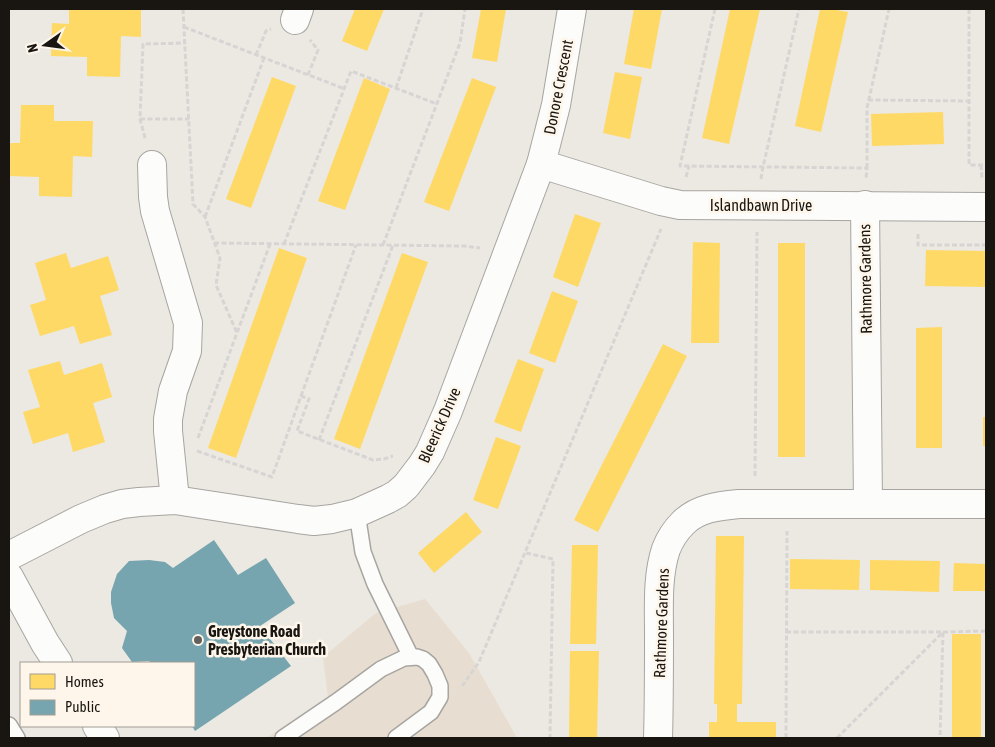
<svg xmlns="http://www.w3.org/2000/svg" width="995" height="747" font-family="'Asap Condensed',sans-serif">
  <style>
    .built { fill: #e7ded1 }
    .homes { fill: #ffd966 }
    .public { fill: #76a5af }
    .lines { fill: none; stroke-linecap: round; stroke-linejoin: round }
    .service-casing { stroke: #a8a5a1; stroke-width: 18 }
    .minor-casing { stroke: #a8a5a1; stroke-width: 30 }
    .secondary-casing { stroke: #a8a5a1; stroke-width: 30 }
    .path { stroke: #d7d5d4; stroke-width: 3; stroke-dasharray: 5 2.5; stroke-linecap: butt }
    .service { stroke: #fcfcfb; stroke-width: 15 }
    .minor { stroke: #fcfcfb; stroke-width: 28 }
    .secondary { stroke: #fcfcfb; stroke-width: 28 }
    .poi-dot { fill: #63605b; stroke: #fef6ea; stroke-width: 2 }
    .labels { text-anchor: middle; stroke-width: 5; stroke-linejoin: round; paint-order: stroke }
    .street-label { font-size: 16px; fill: #191612; stroke: #fef6ea }
    .poi-label { font-size: 16px; font-weight: bold; fill: #191612; stroke: #fef6ea; text-anchor: start }
  </style>
  <rect width="100%" height="100%" fill="#ece8e2"/>
  <polygon class="built" points="425,599 469,653 517,738 266,738 328,698 323,657 376,613"/>
  <g class="homes">
    <polygon points="69,9 141,9 141,37 121,36 120,77 87,76 87,57 51,56 52,23 69,24"/>
    <polygon points="355,9 384,9 367,51 342,41"/>
    <polygon points="481,9 506,9 497,62 472,58"/>
    <polygon points="634,9 662,9 651,69 624,64"/>
    <polygon points="730,9 760,9 729,144 702,138"/>
    <polygon points="820,9 831,9 848,12 821,132 795,126"/>
    <polygon points="615,72 642,77 630,139 603,133"/>
    <polygon points="272,77 296,86 251,208 226,199"/>
    <polygon points="364,78 390,89 345,210 318,201"/>
    <polygon points="472,78 496,87 449,211 424,202"/>
    <polygon points="21,105 54,105 54,121 93,121 92,157 73,156 72,197 39,196 39,177 9,176 9,143 20,143"/>
    <polygon points="943,112 944,144 872,146 871,114"/>
    <polygon points="575,214 601,223 578,287 553,277"/>
    <polygon points="693,242 720,243 719,343 691,343"/>
    <rect x="778" y="243" width="27" height="214"/>
    <polygon points="279,248 307,258 236,458 208,448"/>
    <polygon points="926,250 986,251 986,287 925,286"/>
    <polygon points="66,253 71,268 108,256 119,290 100,296 112,335 80,344 74,326 40,336 30,305 46,300 35,263"/>
    <polygon points="402,253 428,262 360,449 334,439"/>
    <polygon points="552,291 578,301 555,363 529,353"/>
    <polygon points="942,327 942,448 916,448 916,328"/>
    <polygon points="663,344 687,356 598,532 574,520"/>
    <polygon points="518,359 544,369 521,432 494,422"/>
    <polygon points="60,361 64,375 102,363 112,397 93,403 105,442 73,452 68,433 33,444 23,412 40,407 28,370"/>
    <rect x="983" y="417" width="3" height="29"/>
    <polygon points="496,437 521,446 498,509 473,500"/>
    <polygon points="466,512 482,532 434,573 418,553"/>
    <polygon points="716,536 744,536 742,704 737,704 737,722 776,722 776,738 709,738 709,722 717,722 717,704 714,704"/>
    <polygon points="572,545 598,545 596,644 570,644"/>
    <polygon points="790,559 860,560 859,590 790,589"/>
    <polygon points="870,560 940,561 939,592 870,590"/>
    <polygon points="954,563 986,564 986,591 953,591"/>
    <rect x="952" y="634" width="29" height="104"/>
    <polygon points="570,651 599,651 597,738 569,738"/>
  </g>
  <polygon class="public" points="214,540 238,575 266,558 295,603 260,626 291,666 195,731 192,726 194,726 194,663 151,663 149,661 132,662 122,648 127,631 114,618 111,603 111,592 117,574 129,561 149,560 165,562 173,568"/>
  <g class="lines">
    <defs>
      <g id="service">
        <polyline points="357,513 363,552 375,584 411,657"/>
        <polyline points="9,725 17,738"/>
        <polyline points="283,738 336,702 381,669 404,658 417,657 423,659 429,664 435,674 440,686 440,697 431,712 396,738"/>
      </g>
      <g id="minor">
        <polyline points="295,20 299,9"/>
        <polyline points="541,164 661,201 680,205 986,207"/>
        <polyline points="152,165 153,197 155,211 188,323 187,351 173,391 168,419 168,431 175,500"/>
        <polyline points="865,205 868,503"/>
        <polyline points="9,556 81,519 105,509 122,504 139,502 175,500 298,519 314,521 332,519 357,513 388,499 397,494 406,486 422,465 430,452 448,411 541,164 556,105 572,9"/>
        <path d="M658,738C659,704 659,670 659,635C659,607 657,576 666,549C670,539 676,530 683,523C698,508 718,506 739,504H986"/>
      </g>
      <g id="secondary">
        <polyline points="9,577 45,643 58,663"/>
        <polyline points="97,726 105,738"/>
      </g>
    </defs>
    <use href="#service" class="service-casing"/>
    <use href="#minor" class="minor-casing"/>
    <use href="#secondary" class="secondary-casing"/>
    <g class="path">
      <polyline points="183,9 193,204 205,217 220,258 216,285 237,333"/>
      <polyline points="715,9 680,166 867,168 866,179"/>
      <polyline points="969,9 969,165 986,165"/>
      <polyline points="184,27 345,89"/>
      <polyline points="256,55 266,31 271,29"/>
      <polyline points="308,75 318,50 310,40"/>
      <polyline points="396,88 423,9"/>
      <polyline points="868,100 969,101"/>
      <polyline points="140,119 189,119"/>
      <polyline points="145,138 140,119 143,44 185,43"/>
      <polyline points="981,165 982,179"/>
      <polyline points="867,168 867,108 889,9"/>
      <polyline points="686,177 689,166"/>
      <polyline points="761,179 763,167 799,9"/>
      <polyline points="205,217 264,58"/>
      <polyline points="918,234 918,245 986,245"/>
      <polyline points="214,243 464,246 480,248"/>
      <polyline points="284,244 351,71 437,104"/>
      <polyline points="383,245 460,43 465,9"/>
      <polyline points="301,396 356,245"/>
      <polyline points="198,438 270,244"/>
      <polyline points="319,440 393,245"/>
      <polyline points="197,451 272,477 301,396 309,399 297,431 373,460 384,459 393,456"/>
      <polyline points="755,476 757,232"/>
      <polyline points="526,553 553,559 550,738"/>
      <polyline points="786,632 943,632 940,738"/>
      <polyline points="462,686 479,662 661,229"/>
      <polyline points="786,738 787,531"/>
      <polyline points="837,738 943,632 986,631"/>
    </g>
    <use href="#service" class="service"/>
    <use href="#minor" class="minor"/>
    <use href="#secondary" class="secondary"/>
  </g>
  <circle class="poi-dot" cx="198" cy="640" r="5"/>
  <g class="labels">
    <g class="street-label">
      <text transform="translate(558 87) rotate(-79)" y="6">Donore Crescent</text>
      <text x="761" y="211">Islandbawn Drive</text>
      <text transform="translate(865 279) rotate(-91)" y="6">Rathmore Gardens</text>
      <text transform="translate(439 425) rotate(-66)" y="6">Bleerick Drive</text>
      <text transform="translate(661 623) rotate(-88)" y="6">Rathmore Gardens</text>
    </g>
    <g class="poi-label">
      <text x="208" y="637">Greystone Road<tspan x="208" dy="18">Presbyterian Church</tspan></text>
    </g>
  </g>
  <rect width="995" height="747" fill="none" stroke="#191612" stroke-width="20"/>
  <rect x="20" y="662" width="175" height="65" fill="#fef6ea" stroke="#a29c94"/>
  <rect x="30" y="674" width="25" height="15" fill="#ffd966" stroke="#a29c94"/>
  <text x="65" y="687" font-size="15" fill="#191612">Homes</text>
  <rect x="30" y="700" width="25" height="15" fill="#76a5af" stroke="#a29c94"/>
  <text x="65" y="712" font-size="15" fill="#191612">Public</text>
  <g transform="translate(45 45) rotate(256)" stroke="#fef6ea" stroke-width="4" paint-order="stroke">
  <path d="M0-4L9 19L0 12L-9 19Z" fill="#191612"/>
  <text y="-8" font-size="14" font-weight="bold" text-anchor="middle" fill="#191612">N</text>
  </g>
</svg>
